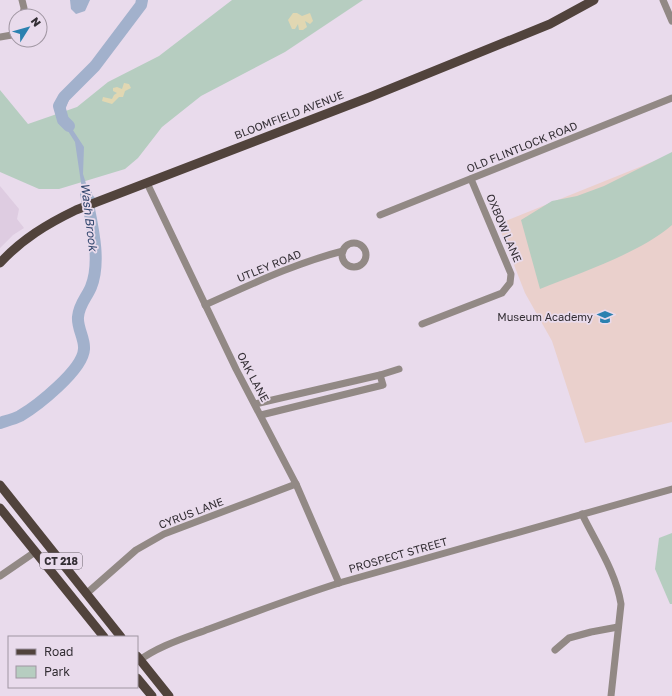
<svg xmlns="http://www.w3.org/2000/svg" width="672" height="696" font-family="'Golos Text',sans-serif">
  <style>
    .built { fill: #decce1 }
    .education { fill: #ead0cc }
    .green { fill: #b6cdc0 }
    .sand { fill: #e1d7b2 }
    .water { fill: #a2b1cc }
    .lines { fill: none; stroke-linecap: round; stroke-linejoin: round }
    .river { stroke: #a2b1cc; stroke-width: 12 }
    .minor { stroke: #928985; stroke-width: 7 }
    .major { stroke: #51433c; stroke-width: 9 }
    .labels { text-anchor: middle; stroke-width: 3.5; stroke-linejoin: round; paint-order: stroke }
    .shield { fill: #e9dbec; stroke: #6a626b; stroke-width: 1 }
    .shield-label { font-size: 10px; font-weight: bold; fill: #332e34 }
    .street-label { font-size: 11px; fill: #332e34; stroke: #e9dbec }
    .poi-label { font-size: 11px; fill: #332e34; stroke: #e9dbec; text-anchor: end }
    .water-label { font-size: 12px; font-style: italic; fill: #31466d; stroke: #e9dbec }
  </style>
  <rect width="100%" height="100%" fill="#e9dbec"/>
  <polygon class="built" points="0,186 19,209 17,219 24,228 13,235 0,248"/>
  <polygon class="education" points="672,154 672,422 585,443 552,341 525,293 498,224"/>
  <g class="green">
    <polygon points="232,0 363,0 285,52 201,96 162,127 138,158 125,169 59,189 39,189 0,172 0,90 28,124 77,107 108,82 159,56"/>
    <path d="M672,152V225C638,254 582,272 540,289L521,220L552,201L577,196L604,186Z"/>
    <polygon points="672,533 672,604 670,604 655,569 659,538"/>
  </g>
  <g class="sand">
    <polygon points="293,13 297,13 302,16 310,13 313,21 310,24 305,21 307,27 303,30 299,30 298,24 295,29 292,29 288,20"/>
    <polygon points="124,83 129,84 131,88 125,91 123,97 119,97 112,104 102,101 103,97 112,99 114,95 117,93 113,91 113,88 117,87 122,89"/>
  </g>
  <g class="water">
    <polygon points="70,0 90,0 85,11 76,14 71,9"/>
    <polygon points="73,83 78,87 71,95 65,110 65,118 84,147 83,174 88,190 95,198 84,203 75,142 61,120 62,98"/>
  </g>
  <g class="lines">
    <g class="river">
      <polyline points="69,126 63,120 59,106 64,97 95,66 141,5 142,0"/>
      <path d="M0,423C6,421 14,419 20,416C37,406 83,370 84,349C85,339 77,328 78,317C79,304 87,297 91,287C102,260 91,221 86,194"/>
    </g>
    <g class="minor">
      <polyline points="22,0 24,8 23,16"/>
      <polyline points="663,0 672,21"/>
      <polyline points="0,37 12,35 16,32"/>
      <polyline points="147,183 236,369 296,484 339,583"/>
      <polyline points="380,215 672,98"/>
      <circle cx="354" cy="255" r="12"/>
      <path d="M205,305C250,285 295,263 343,251"/>
      <polyline points="422,324 502,293 510,283 511,274 471,179"/>
      <polyline points="380,375 399,369"/>
      <polyline points="255,404 380,375 383,385 261,415"/>
      <path d="M582,514C596,543 616,572 621,604L611,696"/>
      <polyline points="0,576 35,552"/>
      <polyline points="86,594 136,550 164,534 296,484"/>
      <polyline points="555,650 569,638 591,632 618,627"/>
      <path d="M137,662C158,646 185,638 209,629C252,613 295,597 339,583L672,489"/>
    </g>
    <g class="major">
      <path d="M0,263C22,239 47,224 76,210L370,97L550,24L594,0"/>
      <polyline points="0,485 121,637"/>
      <polyline points="0,508 104,637"/>
      <polyline points="137,656 169,696"/>
      <polyline points="137,678 152,696"/>
    </g>
  </g>
  <defs>
    <symbol id="school-bare" viewBox="-9 -9 18 18"><path d="M0-5L7-2L0 1L-7-2ZM-4 1L0 2.5L4 1V4Q0 6-4 4Z" fill="#2b81b0" stroke="#e9dbec" stroke-width="2.5" paint-order="stroke"/></symbol>
  </defs>
  <g fill-rule="evenodd">
    <use href="#school-bare" x="594" y="306" width="22" height="22"/>
  </g>
  <g class="labels">
    <rect class="shield" x="40" y="553" width="42" height="16" rx="3"/>
    <g class="shield-label">
      <text x="61" y="565">CT 218</text>
    </g>
    <g class="street-label">
      <text transform="translate(289 115) rotate(-21)" y="4">BLOOMFIELD AVENUE</text>
      <text transform="translate(522 147) rotate(-22)" y="4">OLD FLINTLOCK ROAD</text>
      <text transform="translate(504 228) rotate(67)" y="4">OXBOW LANE</text>
      <text transform="translate(269 266) rotate(-22)" y="4">UTLEY ROAD</text>
      <text transform="translate(253 377) rotate(62)" y="4">OAK LANE</text>
      <text transform="translate(191 513) rotate(-21)" y="4">CYRUS LANE</text>
      <text transform="translate(398 555) rotate(-16)" y="4">PROSPECT STREET</text>
    </g>
    <g class="poi-label">
      <text x="593" y="321">Museum Academy</text>
    </g>
    <g class="water-label">
      <text transform="translate(89 217) rotate(83)" y="4">Wash Brook</text>
    </g>
  </g>
  <rect x="8" y="636" width="130" height="52" fill="#e9dbec" stroke="#a096a2"/>
  <rect x="16" y="649" width="20" height="6" fill="#51433c" stroke="#a096a2"/>
  <text x="44" y="656" font-size="12" fill="#332e34">Road</text>
  <rect x="16" y="666" width="20" height="12" fill="#b6cdc0" stroke="#a096a2"/>
  <text x="44" y="676" font-size="12" fill="#332e34">Park</text>
  <g transform="translate(28 28) rotate(53)"><circle r="19" fill="#e9dbec" stroke="#a096a2"/>
  <path d="M0-3L7 15L0 10L-7 15Z" fill="#2b81b0"/>
  <text y="-6" font-size="11" font-weight="bold" text-anchor="middle" fill="#332e34">N</text>
  </g>
</svg>
